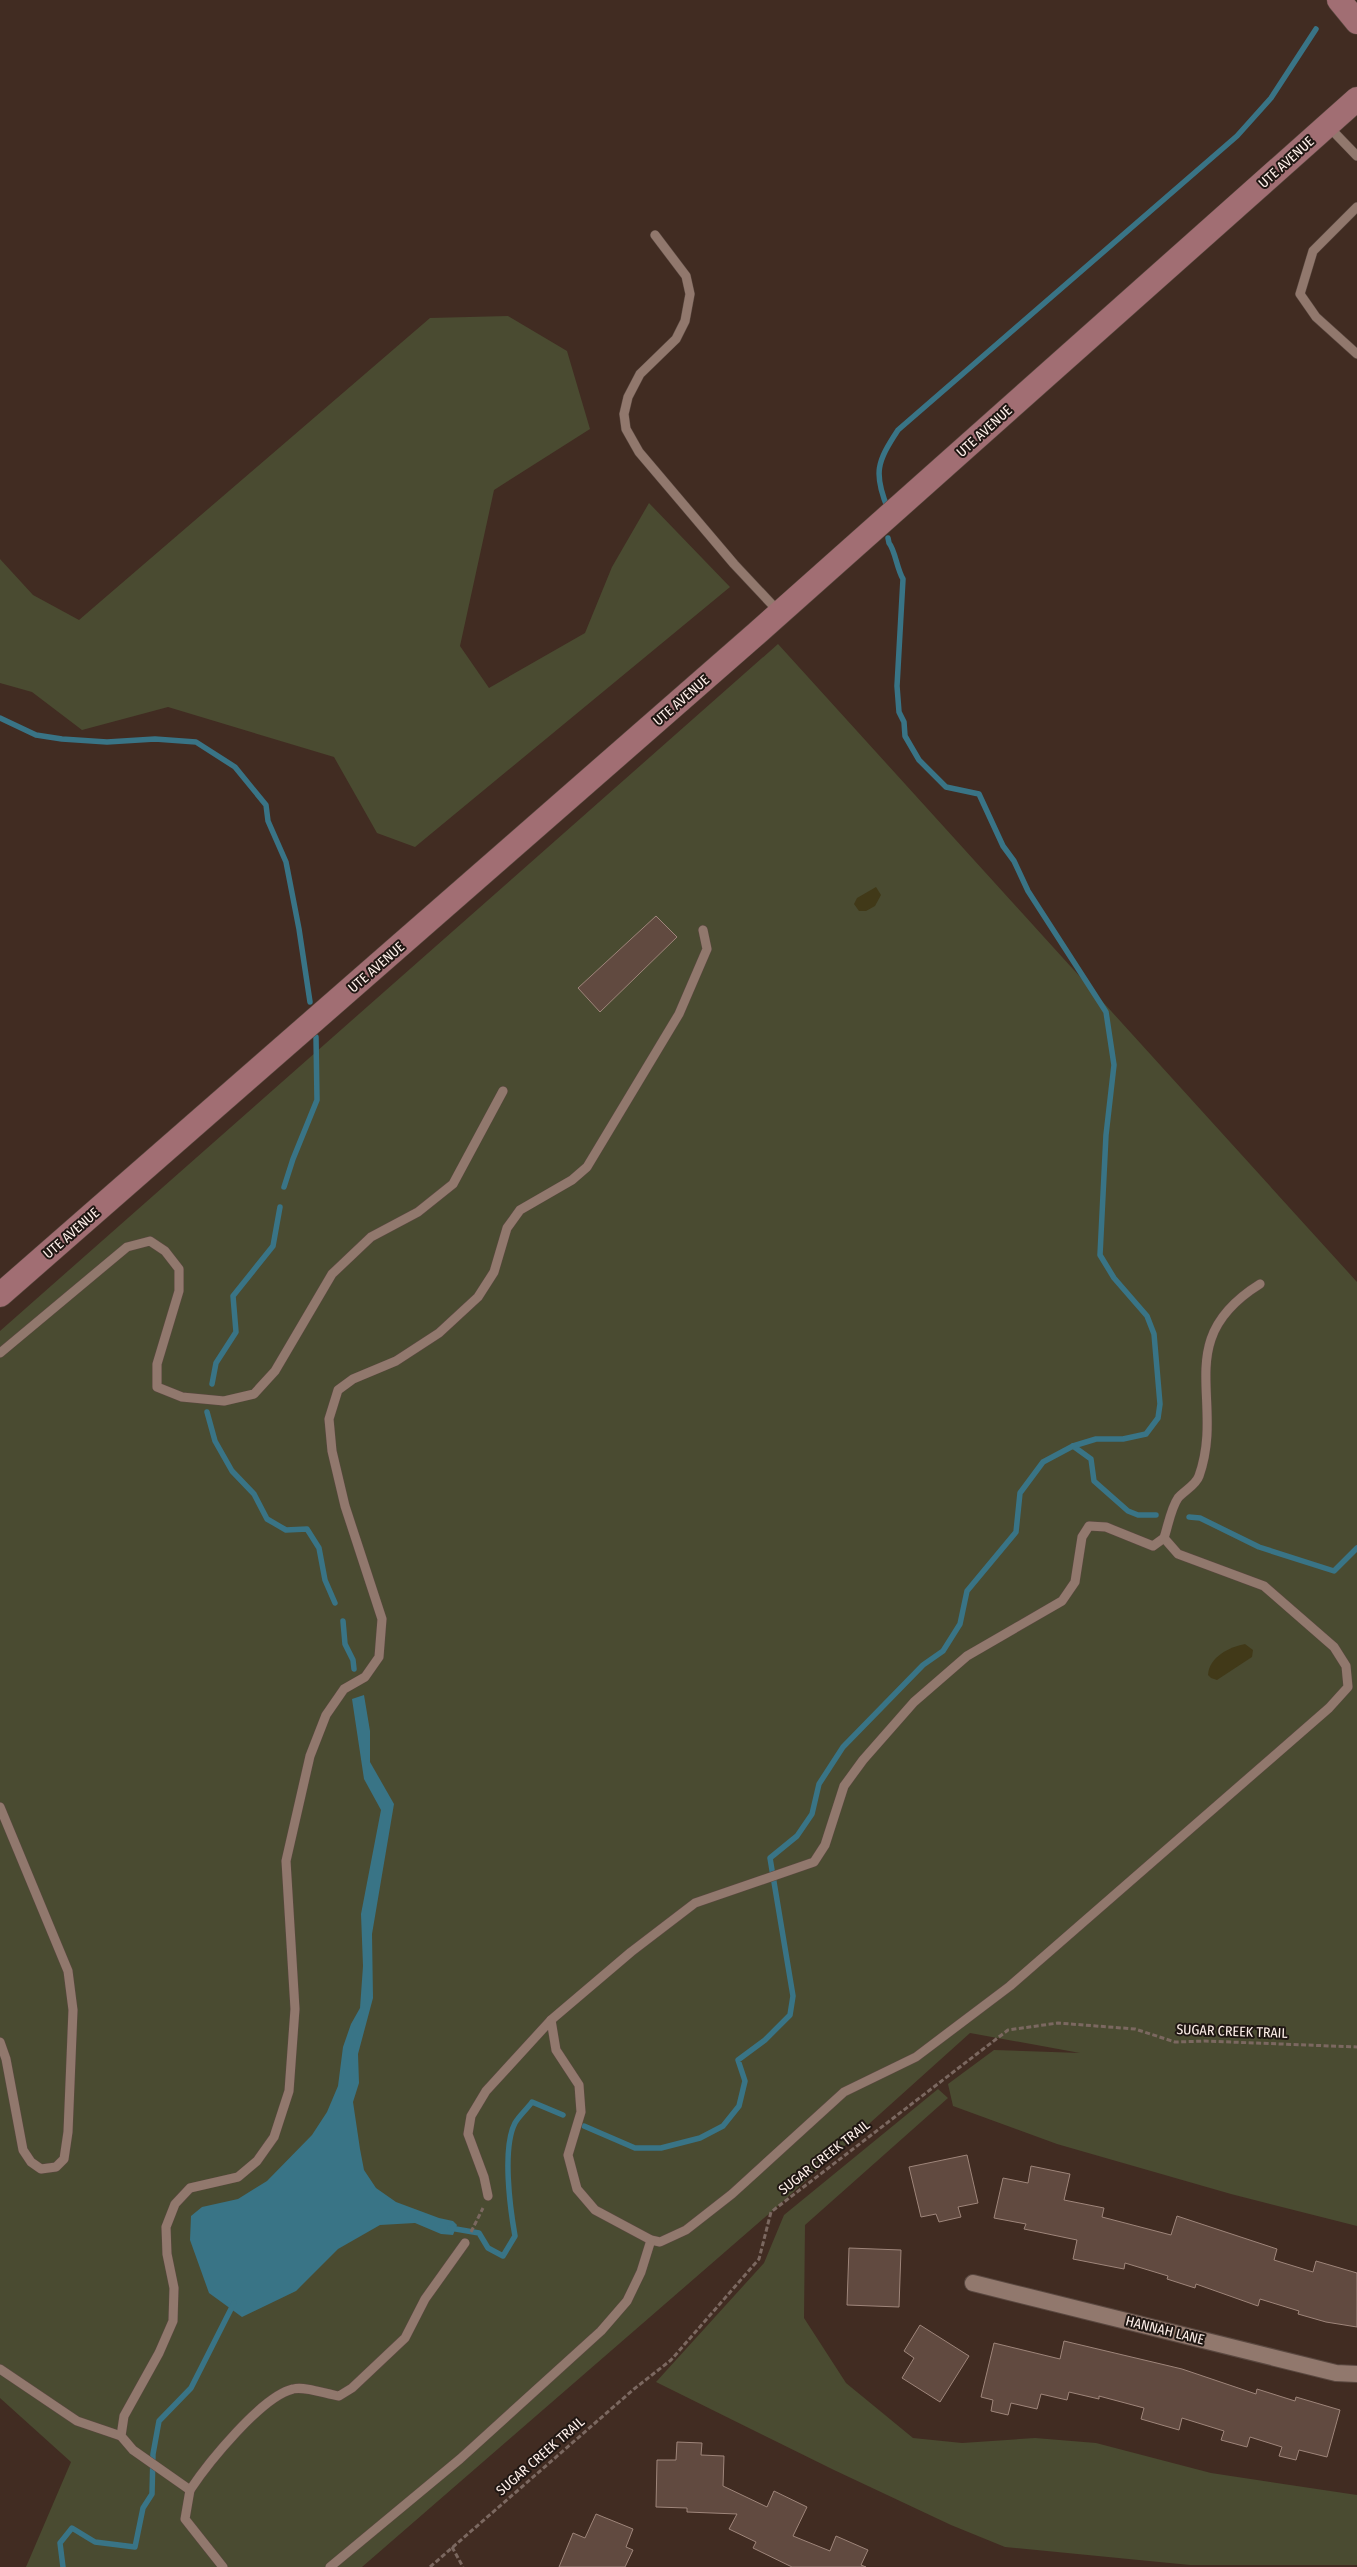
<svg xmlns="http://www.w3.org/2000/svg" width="1357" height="2567" font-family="'Fira Sans Condensed',sans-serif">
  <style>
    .green { fill: #4a4b31 }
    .sand { fill: #413918 }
    .water { fill: #397486 }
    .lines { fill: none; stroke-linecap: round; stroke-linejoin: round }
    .stream { stroke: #397486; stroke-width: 5.5 }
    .building { fill: #614a40; stroke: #9e857a }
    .lane-casing { stroke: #5a4840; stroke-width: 10 }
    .street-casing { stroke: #5a4840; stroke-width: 18 }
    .secondary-casing { stroke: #5a4840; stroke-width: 25 }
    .path { stroke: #7b6860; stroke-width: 3; stroke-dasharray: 5 2.5; stroke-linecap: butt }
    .lane { stroke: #91786d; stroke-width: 9 }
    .street { stroke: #91786d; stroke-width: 16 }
    .secondary { stroke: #a16e73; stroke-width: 24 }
    .labels { text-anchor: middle; stroke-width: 4; stroke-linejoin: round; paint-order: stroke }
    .street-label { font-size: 14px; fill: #fdeee8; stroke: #201713 }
  </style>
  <rect width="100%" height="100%" fill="#412c22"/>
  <g class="green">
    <polygon points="508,316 567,351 590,429 494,490 460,646 489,688 585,633 612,567 649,503 730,587 415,847 377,833 334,757 168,707 82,730 32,692 0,683 0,559 33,595 79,620 430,318"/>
    <polygon points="778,644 1357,1282 1357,2226 1231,2194 1057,2144 953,2106 948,2084 994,2050 1080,2053 970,2033 771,2212 362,2567 26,2567 71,2462 0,2398 0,1331"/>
    <polygon points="938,2089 948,2098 805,2225 804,2318 846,2383 913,2438 962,2443 1035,2438 1096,2443 1211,2473 1357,2495 1357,2565 1190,2565 1005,2547 951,2525 834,2470 656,2382 764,2263 784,2215"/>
  </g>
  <g class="sand">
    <polygon points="876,887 881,895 875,906 866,911 859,911 854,904 857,898"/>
    <path d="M1245,1644L1253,1650L1252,1657L1217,1680L1211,1678L1208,1675C1209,1657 1229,1647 1245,1644Z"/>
  </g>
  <polygon class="water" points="364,1695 370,1731 370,1762 394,1804 372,1934 373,1998 358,2054 359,2083 353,2102 360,2149 364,2170 376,2188 396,2202 439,2218 453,2221 457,2225 453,2235 441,2234 415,2223 380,2225 338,2249 296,2291 242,2317 209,2293 190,2240 191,2216 202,2207 238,2199 267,2181 312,2135 327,2112 338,2086 343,2047 351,2024 360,2008 363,1966 361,1914 381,1810 364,1779 352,1699"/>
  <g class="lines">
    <g class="stream">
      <path d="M888,509C873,473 877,462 898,430L1237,136L1271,98L1316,29"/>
      <polyline points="0,718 36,735 62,739 107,742 155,739 196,742 235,767 266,805 268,821 286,862 299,929 310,1002"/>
      <polyline points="284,1187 293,1159 317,1100 316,1037"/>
      <polyline points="212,1384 216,1363 236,1332 233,1296 273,1246 280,1207"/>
      <polyline points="207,1412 215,1441 232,1471 254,1494 267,1519 286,1530 307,1529 319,1548 325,1580 335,1603"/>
      <polyline points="1073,1446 1091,1459 1094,1481 1128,1511 1138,1515 1156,1515"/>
      <polyline points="1189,1517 1200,1518 1259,1547 1334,1571 1357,1548"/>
      <polyline points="343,1621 345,1644 353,1660 354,1669"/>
      <path d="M584,2126L635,2148H661L700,2138L723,2126L739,2106L745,2081L738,2060L765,2040L790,2015L793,1996L770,1858L797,1836L812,1814L819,1784L843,1747L923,1665L943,1651L960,1624L967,1591L1016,1532L1020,1493L1043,1462L1073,1446L1096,1439H1123L1146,1434L1158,1418L1160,1404L1154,1334L1147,1316L1114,1278L1100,1255L1106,1135L1114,1065L1106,1012L1028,891L1014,861L1003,846L979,794L946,787L919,760L905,736L904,722L899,712L897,686L903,579C897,569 895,550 889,543L888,538"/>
      <path d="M450,2228L479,2233L488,2248L503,2256L515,2236C510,2208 502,2148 515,2123C519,2116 527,2109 532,2102L563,2115"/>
      <polyline points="63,2567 60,2543 72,2528 95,2542 135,2547 143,2508 152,2494 153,2454 159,2421 191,2388 234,2303"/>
    </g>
  </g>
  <g class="building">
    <polygon points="656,916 677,937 600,1012 578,988"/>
    <polygon points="967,2155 978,2203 958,2207 961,2217 939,2222 936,2214 921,2217 909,2167"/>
    <polygon points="1031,2166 1070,2174 1064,2200 1104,2208 1102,2217 1171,2235 1177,2216 1277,2249 1274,2260 1313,2272 1316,2261 1357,2273 1357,2327 1326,2322 1298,2314 1299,2311 1260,2299 1258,2306 1196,2284 1195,2288 1167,2279 1168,2276 1125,2263 1124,2269 1073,2259 1077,2240 1024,2229 1026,2224 994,2218 1003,2178 1028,2183"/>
    <polygon points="849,2248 901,2250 899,2307 847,2305"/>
    <polygon points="920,2325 969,2356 940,2402 902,2378 914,2358 904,2351"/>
    <polygon points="1064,2341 1182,2369 1256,2394 1257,2389 1295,2401 1296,2397 1340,2410 1327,2457 1299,2450 1296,2460 1279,2456 1282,2447 1250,2437 1247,2447 1221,2440 1224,2431 1182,2418 1179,2430 1141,2419 1144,2408 1099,2396 1099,2399 1069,2392 1067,2400 1041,2394 1037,2409 1011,2403 1008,2415 991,2411 993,2400 981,2397 994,2343 1060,2359"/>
    <polygon points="677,2442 702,2443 701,2455 724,2456 723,2486 767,2507 774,2491 807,2507 793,2536 830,2551 836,2536 868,2550 861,2565 866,2567 792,2567 753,2548 756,2542 729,2529 737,2514 687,2512 687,2508 656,2507 657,2460 676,2460"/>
    <polygon points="596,2514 633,2529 626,2547 633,2550 625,2567 559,2567 573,2533 585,2538"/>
  </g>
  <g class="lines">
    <defs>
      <g id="lane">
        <polyline points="1328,126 1357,156"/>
        <polyline points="1357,207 1313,251 1300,294 1316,317 1357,354"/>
        <polyline points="655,235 686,276 690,294 685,321 676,339 640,374 628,397 624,414 626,429 639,452 734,564 780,613"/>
        <polyline points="0,1353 127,1247 150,1241 165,1251 179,1269 179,1291 157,1364 157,1387 182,1397 224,1401 254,1394 275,1371 332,1274 371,1237 418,1212 453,1184 503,1091"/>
        <polyline points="0,1807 68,1971 73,2010 68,2132 64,2159 56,2167 41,2169 31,2162 23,2150 6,2059 0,2042"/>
        <polyline points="551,2020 631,1952 695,1903 814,1862 825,1845 844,1786 863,1760 914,1702 967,1656 1062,1601 1075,1582 1082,1537 1089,1526 1106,1527 1153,1546 1164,1538"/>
        <path d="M488,2196L484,2177L468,2134L471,2116L486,2091L551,2020L556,2050L579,2085L581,2112L568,2155L577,2189L595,2210L651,2240L660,2242L686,2230L732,2194L844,2092L916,2057L1010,1986L1329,1708L1348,1687L1346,1666L1334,1647L1264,1586L1178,1554L1164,1538C1168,1526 1171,1508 1178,1498C1184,1491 1196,1485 1199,1476C1226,1400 1170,1340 1260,1284"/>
        <path d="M465,2243L425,2299L405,2338L352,2388L339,2396C326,2394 305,2386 293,2389C262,2396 208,2463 190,2490L133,2450L121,2436L124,2416L159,2353L173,2321L174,2288L167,2254L166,2227L175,2204L190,2188L238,2177L257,2161L274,2137L289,2091L295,2009L286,1861L310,1756L326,1715L344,1689L365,1677L379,1657L382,1619L345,1506L332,1451L329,1419L338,1390L353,1379L396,1361L439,1333L478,1297L494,1272L507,1228L520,1210L572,1180L587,1167L679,1014L707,949L703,930"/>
        <polyline points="0,2369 77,2421 121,2436"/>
        <polyline points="190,2490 185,2519 223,2567"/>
        <polyline points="330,2567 460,2459 601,2331 627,2301 641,2272 651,2240"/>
      </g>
      <polyline id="street" points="973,2283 1336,2373 1357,2374"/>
      <g id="secondary">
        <polyline points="1339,0 1357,22"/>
        <polyline points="0,1295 756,634 1357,99"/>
      </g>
    </defs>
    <use href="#lane" class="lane-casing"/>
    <use href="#street" class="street-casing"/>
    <use href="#secondary" class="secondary-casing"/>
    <g class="path">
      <polyline points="471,2232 483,2208"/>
      <polyline points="452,2547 463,2567"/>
      <polyline points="430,2567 634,2389 671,2360 759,2259 771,2212 1008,2030 1058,2023 1135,2029 1175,2042 1205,2041 1357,2047"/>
    </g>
    <use href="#lane" class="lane"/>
    <use href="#street" class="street"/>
    <use href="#secondary" class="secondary"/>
  </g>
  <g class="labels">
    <g class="street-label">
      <text transform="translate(1286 162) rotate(-42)" y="5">UTE AVENUE</text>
      <text transform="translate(984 431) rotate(-42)" y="5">UTE AVENUE</text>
      <text transform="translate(681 700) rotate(-41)" y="5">UTE AVENUE</text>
      <text transform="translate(376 967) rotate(-41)" y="5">UTE AVENUE</text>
      <text transform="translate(71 1233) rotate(-41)" y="5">UTE AVENUE</text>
      <text transform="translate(1232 2031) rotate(2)" y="5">SUGAR CREEK TRAIL</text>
      <text transform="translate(824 2157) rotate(-38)" y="5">SUGAR CREEK TRAIL</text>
      <text transform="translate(1165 2330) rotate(14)" y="5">HANNAH LANE</text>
      <text transform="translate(540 2456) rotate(-41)" y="5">SUGAR CREEK TRAIL</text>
    </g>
  </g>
</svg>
